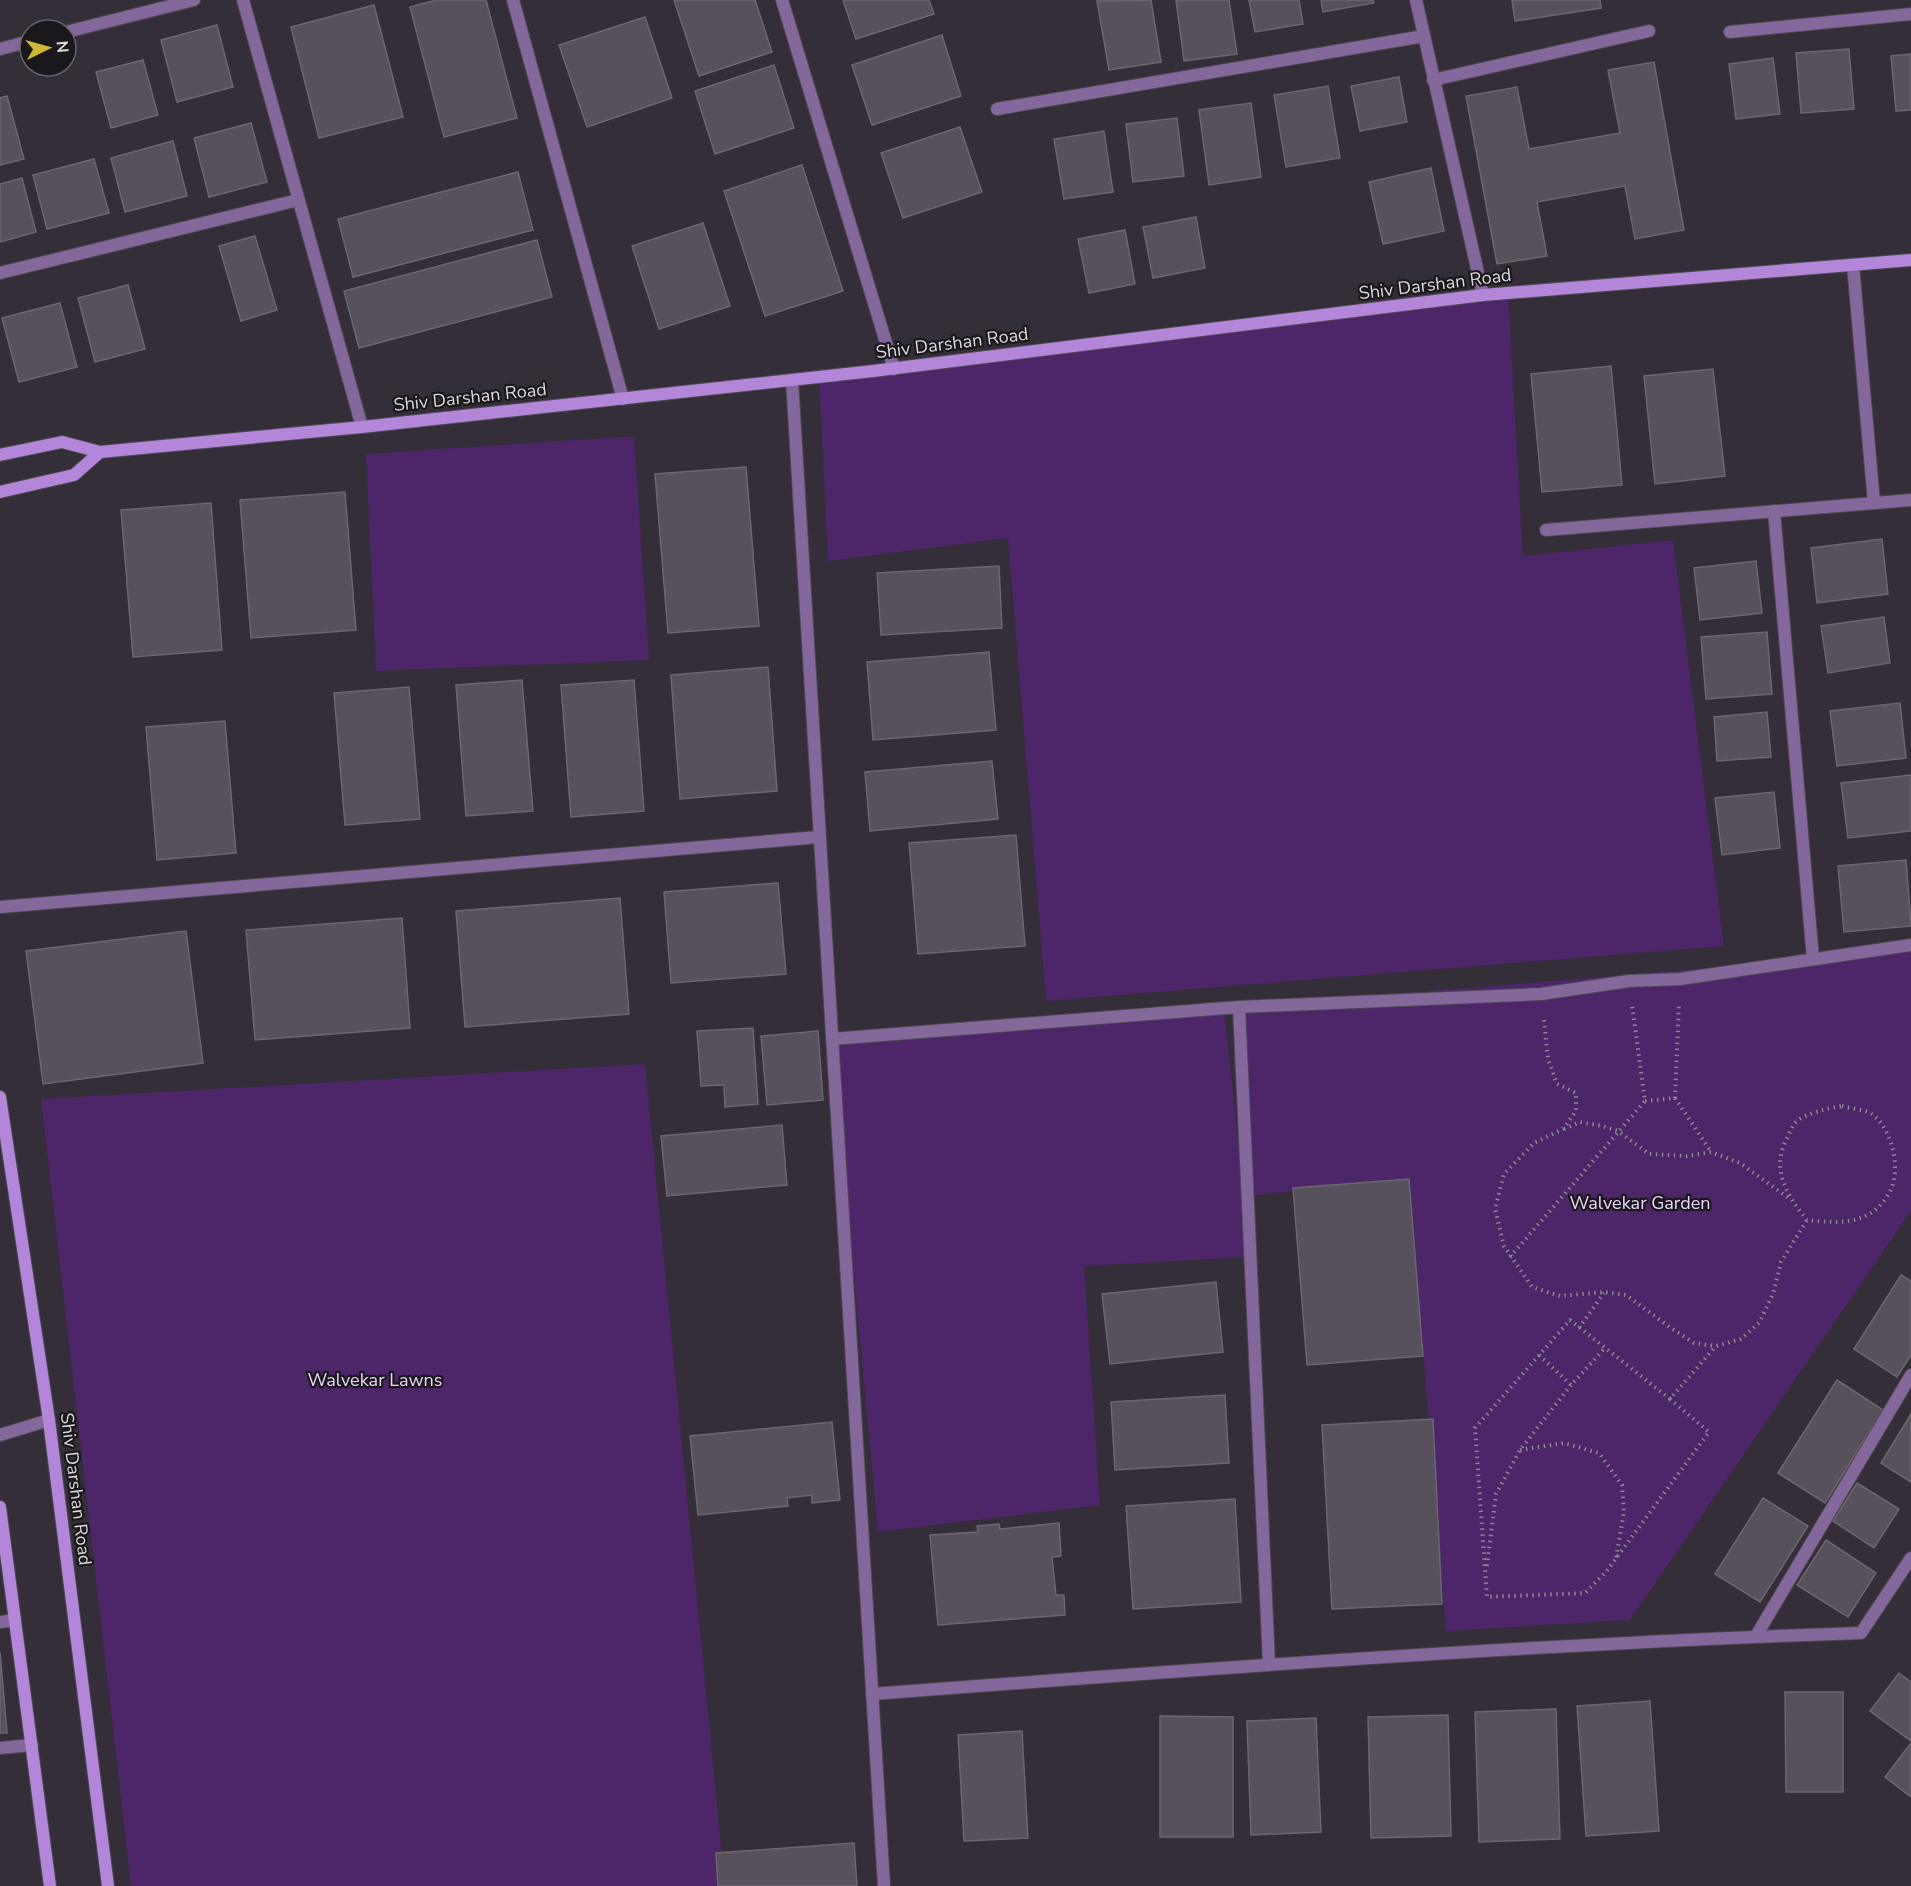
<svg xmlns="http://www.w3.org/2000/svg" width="1911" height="1886" font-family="'Nunito Sans',sans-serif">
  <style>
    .green { fill: #4d2569 }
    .building { fill: #56515b; stroke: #6b6670; stroke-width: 1.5 }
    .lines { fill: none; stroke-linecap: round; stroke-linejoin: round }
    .lane-casing { stroke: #4e4952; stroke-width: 14 }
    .street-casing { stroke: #4e4952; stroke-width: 14 }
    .secondary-casing { stroke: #4e4952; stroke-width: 14 }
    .path { stroke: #8b878f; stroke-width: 4; stroke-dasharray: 1.5 4.5; stroke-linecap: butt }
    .lane { stroke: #84689c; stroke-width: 12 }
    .street { stroke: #84689c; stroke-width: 12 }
    .secondary { stroke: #b386da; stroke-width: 12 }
    .labels { text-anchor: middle; stroke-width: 4.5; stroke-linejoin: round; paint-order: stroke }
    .street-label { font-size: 18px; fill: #dad7dd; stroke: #1a181b }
    .park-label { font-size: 18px; fill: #e9d3fe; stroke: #1a181b }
  </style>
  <rect width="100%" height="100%" fill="#332e37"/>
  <g class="green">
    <polygon points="1508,293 1523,556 1673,540 1724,946 1046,1001 1008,538 828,561 819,377"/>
    <polygon points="634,436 649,660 376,671 366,454"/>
    <polygon points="1911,945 1911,1211 1630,1620 1446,1631 1409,1179 1248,1196 1239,1007 1813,959"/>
    <polygon points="1224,1009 1251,1257 1084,1266 1100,1505 878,1532 832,1039"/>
    <polygon points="645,1064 725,1886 131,1886 41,1099"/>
  </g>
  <g class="building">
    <polygon points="436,0 486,0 517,118 444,137 410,7"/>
    <polygon points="674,0 755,0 772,52 699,76"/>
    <polygon points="843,0 929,0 934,14 856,39"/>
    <polygon points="1151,0 1161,62 1109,70 1097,1"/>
    <polygon points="1176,0 1229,0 1237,54 1184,61"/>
    <polygon points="1249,0 1299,0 1303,24 1255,32"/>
    <polygon points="1321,0 1373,0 1374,3 1323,12"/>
    <polygon points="1512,0 1600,0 1601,8 1515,21"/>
    <polygon points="374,5 403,117 319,138 291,27"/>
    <polygon points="645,17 672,98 587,127 559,45"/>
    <polygon points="217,25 233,87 177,102 161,40"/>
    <polygon points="942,35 961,96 872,125 852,65"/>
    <polygon points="1849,49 1854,109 1801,113 1796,53"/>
    <polygon points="1911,54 1911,110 1896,111 1891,56"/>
    <polygon points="1773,58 1780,114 1736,119 1729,64"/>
    <polygon points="143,60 158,115 111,128 96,72"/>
    <polygon points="1654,62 1684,230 1635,239 1625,186 1537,202 1547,256 1497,264 1466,96 1517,87 1529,149 1620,133 1608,70"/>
    <polygon points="774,65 794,128 715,154 695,91"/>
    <polygon points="1399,77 1407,122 1360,131 1351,86"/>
    <polygon points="1328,86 1340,158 1286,167 1274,95"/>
    <polygon points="7,96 24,159 0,165 0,98"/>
    <polygon points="1251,103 1261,177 1209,185 1199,110"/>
    <polygon points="1177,118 1184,176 1133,182 1126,124"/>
    <polygon points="251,123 267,182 209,197 194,138"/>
    <polygon points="960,127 982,192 903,218 881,153"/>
    <polygon points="1104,131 1113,192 1064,199 1054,139"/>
    <polygon points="173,141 187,196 125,212 111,158"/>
    <polygon points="94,159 109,213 47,229 33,175"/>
    <polygon points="802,165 843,291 765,316 724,191"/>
    <polygon points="1431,168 1444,231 1383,244 1369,182"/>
    <polygon points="518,172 533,230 353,277 338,219"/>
    <polygon points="22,178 36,232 0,242 0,184"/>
    <polygon points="1196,217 1205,268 1153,278 1143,227"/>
    <polygon points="703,223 730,306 659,329 632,246"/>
    <polygon points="1125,230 1135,284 1089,293 1078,239"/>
    <polygon points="255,236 277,310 241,321 219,246"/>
    <polygon points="537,240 552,297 359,348 344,291"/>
    <polygon points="128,285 145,349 95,362 78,298"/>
    <polygon points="60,303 77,367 19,382 2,318"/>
    <polygon points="1611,366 1622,485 1542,492 1531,374"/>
    <polygon points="1713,369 1725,476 1655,484 1644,376"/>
    <polygon points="746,467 759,626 668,633 655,474"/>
    <polygon points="345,492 356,630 251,638 240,500"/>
    <polygon points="211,503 222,650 133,657 121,510"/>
    <polygon points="1882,539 1888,594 1817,603 1811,548"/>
    <polygon points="1756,561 1762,613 1700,620 1694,568"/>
    <polygon points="999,566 1002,628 881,635 877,573"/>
    <polygon points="1884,617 1890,663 1828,673 1821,626"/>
    <polygon points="1767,632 1772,694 1706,699 1701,637"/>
    <polygon points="989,652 996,730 873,740 867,662"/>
    <polygon points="768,667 777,791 680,799 671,675"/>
    <polygon points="522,680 533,811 466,816 456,685"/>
    <polygon points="634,680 644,811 571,817 561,685"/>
    <polygon points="409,687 420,819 345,825 334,693"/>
    <polygon points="1900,703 1906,758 1837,766 1830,711"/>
    <polygon points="1767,712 1771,757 1717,761 1714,717"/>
    <polygon points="225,721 236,853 157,860 146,727"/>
    <polygon points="992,761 998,819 870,831 865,772"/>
    <polygon points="1911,775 1911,831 1848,838 1841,783"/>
    <polygon points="1774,792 1780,848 1722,855 1715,798"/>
    <polygon points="1016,835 1025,946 918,954 909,843"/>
    <polygon points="1906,860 1911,926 1844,932 1838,866"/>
    <polygon points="778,883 786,974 671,983 664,892"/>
    <polygon points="620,898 629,1014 465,1027 456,911"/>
    <polygon points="402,918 410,1028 255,1040 246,930"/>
    <polygon points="186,931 203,1063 43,1084 26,951"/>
    <polygon points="753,1028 758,1104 725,1107 724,1085 701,1086 697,1031"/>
    <polygon points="818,1031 823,1100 767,1105 761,1036"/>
    <polygon points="782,1125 787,1185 667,1196 661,1136"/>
    <polygon points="1409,1179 1423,1356 1307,1365 1293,1188"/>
    <polygon points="1901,1275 1911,1281 1911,1355 1897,1377 1854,1349"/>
    <polygon points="1216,1282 1223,1352 1110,1364 1102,1294"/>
    <polygon points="1837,1380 1883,1410 1825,1503 1778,1473"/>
    <polygon points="1225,1395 1229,1463 1115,1470 1111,1402"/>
    <polygon points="1911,1414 1911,1482 1881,1463"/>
    <polygon points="1433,1419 1442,1604 1332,1609 1322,1425"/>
    <polygon points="832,1422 840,1500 812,1503 812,1495 787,1498 788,1506 698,1515 690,1436"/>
    <polygon points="1857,1483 1899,1509 1874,1548 1833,1521"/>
    <polygon points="1763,1498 1808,1526 1760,1602 1715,1574"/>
    <polygon points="1235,1499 1241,1602 1133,1609 1126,1506"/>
    <polygon points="1059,1523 1061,1556 1052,1557 1056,1595 1064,1595 1065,1615 938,1625 930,1535 978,1532 977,1526 999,1524 1000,1529"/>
    <polygon points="1826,1540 1876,1573 1848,1617 1797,1585"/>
    <polygon points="0,1652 7,1733 0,1733"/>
    <polygon points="1899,1673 1911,1682 1911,1741 1870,1711"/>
    <polygon points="1785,1692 1843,1692 1843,1792 1786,1792"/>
    <polygon points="1650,1701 1659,1831 1586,1836 1577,1706"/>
    <polygon points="1556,1709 1560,1839 1479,1842 1475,1712"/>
    <polygon points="1448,1715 1451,1836 1371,1838 1368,1717"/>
    <polygon points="1160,1716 1233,1717 1233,1837 1160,1837"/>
    <polygon points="1316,1718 1321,1832 1251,1835 1247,1721"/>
    <polygon points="1022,1731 1028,1838 964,1841 958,1735"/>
    <polygon points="1911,1743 1911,1797 1885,1777"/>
    <polygon points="854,1843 857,1886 718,1886 716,1853"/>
  </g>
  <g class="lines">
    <defs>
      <polyline id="lane" points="1730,32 1911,14"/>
      <g id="street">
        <polyline points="243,0 362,427"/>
        <polyline points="513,0 623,399"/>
        <polyline points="782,0 894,369"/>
        <polyline points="1416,0 1483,295"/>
        <polyline points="66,32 194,0"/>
        <polyline points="0,49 30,41"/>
        <polyline points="1433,80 1649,31"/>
        <polyline points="997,109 1424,36"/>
        <polyline points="1853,265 1874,503"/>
        <polyline points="0,273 298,200"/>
        <polyline points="792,380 884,1886"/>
        <polyline points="1774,511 1813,959"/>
        <polyline points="1546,530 1911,500"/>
        <polyline points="0,907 819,837"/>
        <polyline points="1239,1007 1269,1664"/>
        <polyline points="832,1039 1239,1007 1541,994 1629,981 1680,979 1911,945"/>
        <polyline points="0,1435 49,1420"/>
        <polyline points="0,1622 15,1620"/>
        <polyline points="1756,1636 1911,1375"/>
        <path d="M872,1694C1201,1669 1531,1644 1861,1633L1911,1558"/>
        <polyline points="0,1748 32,1745"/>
      </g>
      <g id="secondary">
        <polyline points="0,455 62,442 100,452 362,427 873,371 1483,295 1911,260"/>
        <polyline points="0,492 74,475 100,452"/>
        <polyline points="0,1097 49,1420 108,1886"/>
        <polyline points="0,1507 50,1886"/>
      </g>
    </defs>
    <use href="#lane" class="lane-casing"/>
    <use href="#street" class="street-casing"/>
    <use href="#secondary" class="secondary-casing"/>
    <g class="path">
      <polyline points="1544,1020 1548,1059 1557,1084 1576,1093 1576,1111 1563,1129 1534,1143 1504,1174 1495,1209 1504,1246 1532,1287 1560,1296 1605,1292 1626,1295 1671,1328 1694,1343 1716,1346 1741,1339 1759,1323 1773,1294 1781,1262 1807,1220"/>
      <polyline points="1675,1098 1711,1152"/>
      <polyline points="1645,1101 1675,1098 1679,1004"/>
      <path d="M1842,1106C1851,1109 1866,1109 1873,1115C1890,1128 1898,1159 1894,1179C1892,1192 1882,1206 1871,1213C1853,1225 1827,1222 1807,1220C1786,1194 1770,1169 1788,1136C1791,1130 1793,1124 1798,1120C1811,1112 1826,1109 1842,1106Z"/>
      <polyline points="1564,1129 1580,1122 1602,1126 1618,1131 1649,1154 1687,1156 1711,1152 1740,1163 1790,1199"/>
      <polyline points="1510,1257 1645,1101 1632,1005"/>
      <polyline points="1579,1328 1604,1293"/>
      <polyline points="1539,1355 1571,1385 1605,1348"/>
      <polyline points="1670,1399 1570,1320 1475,1428 1487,1597 1585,1593 1606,1572 1709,1432 1670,1399 1716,1346"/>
      <polyline points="1520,1450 1564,1443 1599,1453 1622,1485 1624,1512 1616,1558"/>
      <polyline points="1487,1566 1496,1494 1520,1450 1571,1385"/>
    </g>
    <use href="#lane" class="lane"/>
    <use href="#street" class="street"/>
    <use href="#secondary" class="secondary"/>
  </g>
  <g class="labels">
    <g class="street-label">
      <text transform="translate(1435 284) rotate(-7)" y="6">Shiv Darshan Road</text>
      <text transform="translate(952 343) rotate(-7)" y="6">Shiv Darshan Road</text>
      <text transform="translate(470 397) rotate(-6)" y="6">Shiv Darshan Road</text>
      <text transform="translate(76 1489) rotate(83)" y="6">Shiv Darshan Road</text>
    </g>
    <g class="park-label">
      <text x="1640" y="1209">Walvekar Garden</text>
      <text x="375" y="1386">Walvekar Lawns</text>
    </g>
  </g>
  <g transform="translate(48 48) rotate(85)"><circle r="28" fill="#1a181b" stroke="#676469" stroke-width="1.5"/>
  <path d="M0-4.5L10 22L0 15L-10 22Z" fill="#cfb837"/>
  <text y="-9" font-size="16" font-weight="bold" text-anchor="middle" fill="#dad7dd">N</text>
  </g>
</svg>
